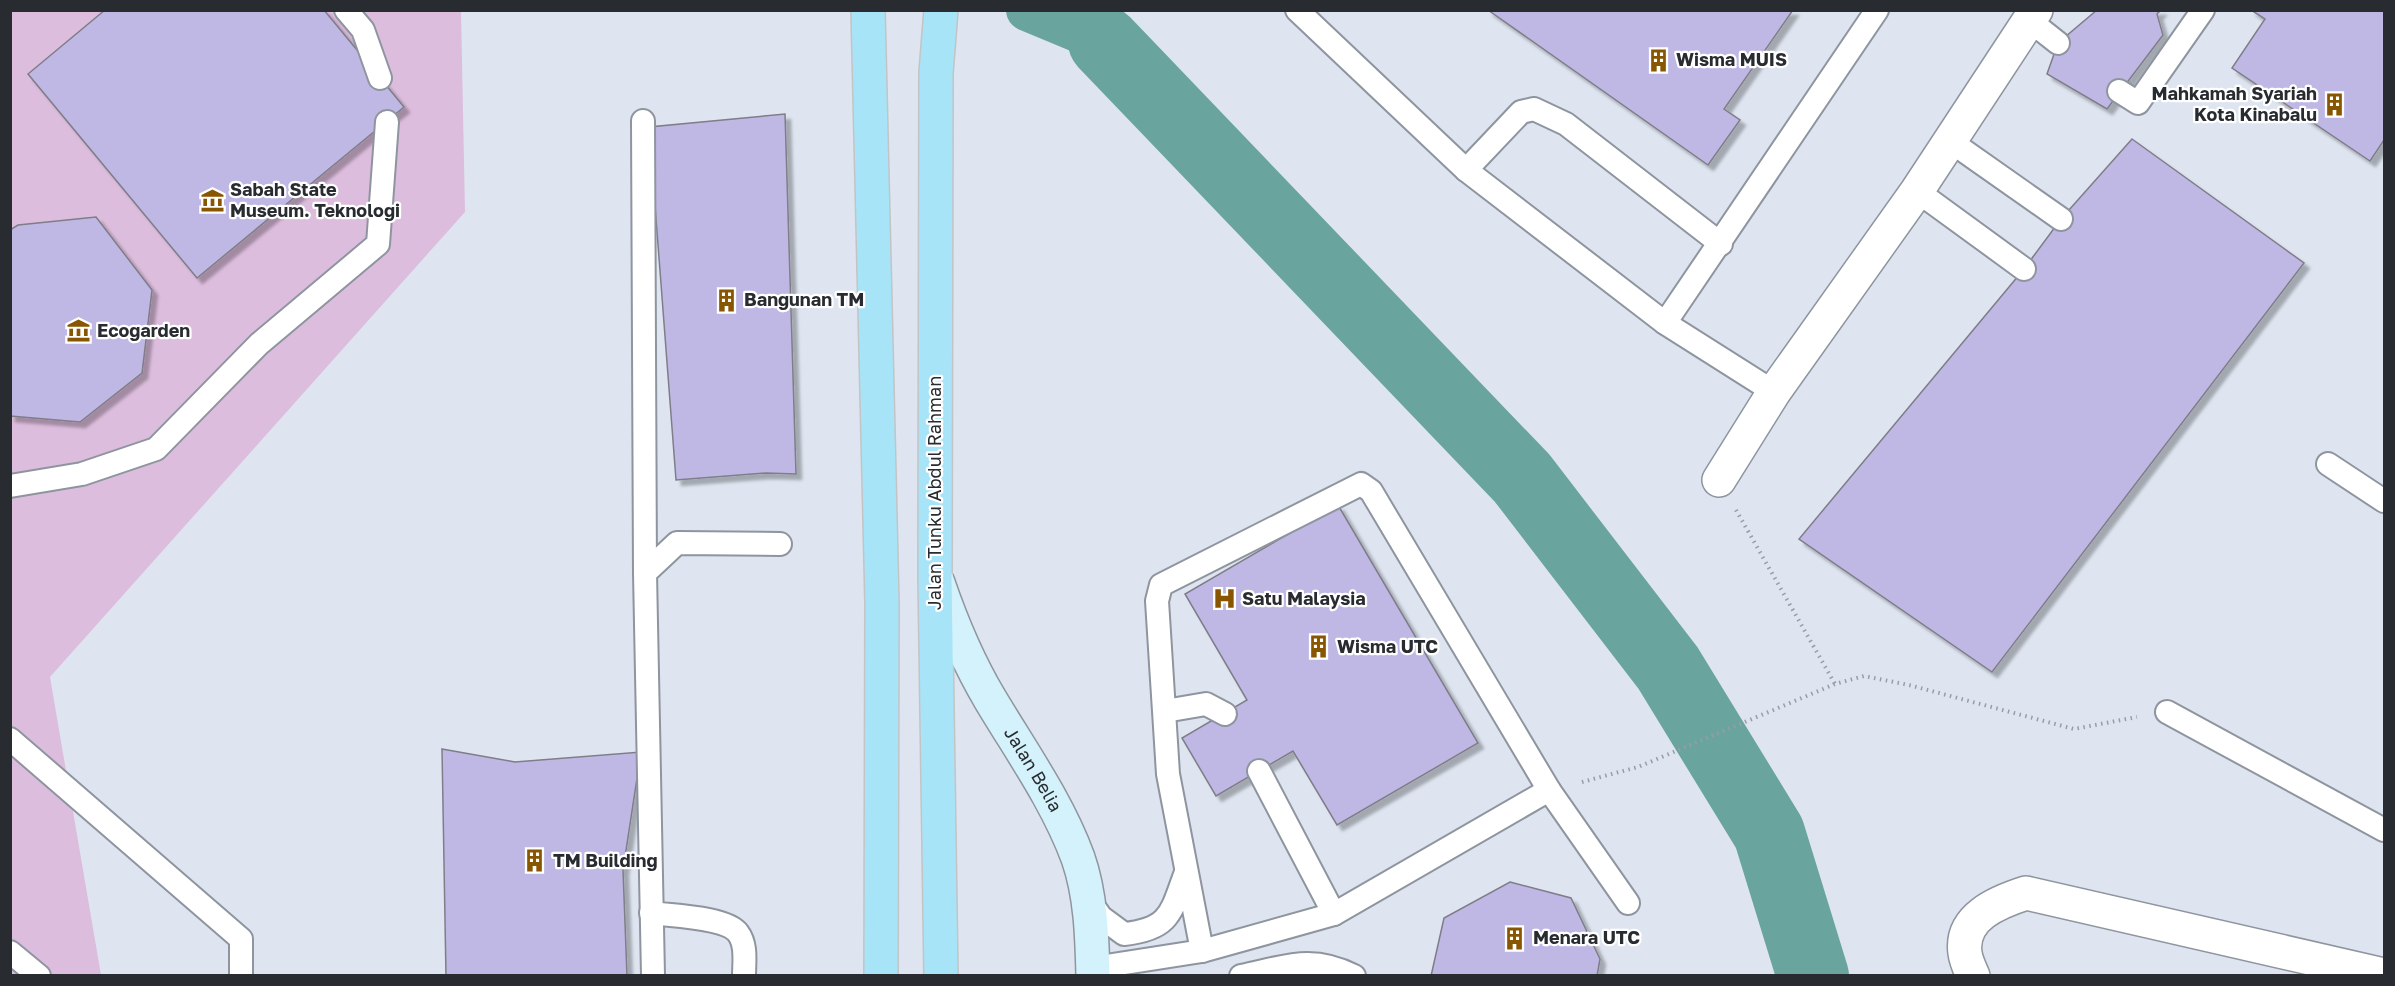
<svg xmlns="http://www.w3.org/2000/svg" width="2395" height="986" font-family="'Golos Text',sans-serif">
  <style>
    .green { fill: #ddbddd }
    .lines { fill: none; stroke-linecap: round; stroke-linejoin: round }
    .canal { stroke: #69a59e; stroke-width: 42 }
    .river { stroke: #69a59e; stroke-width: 72 }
    .building { fill: #bfb8e5; stroke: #7f7d88; stroke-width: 1.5; filter: url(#shadow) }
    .lane-casing { stroke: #8e959f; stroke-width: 26 }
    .street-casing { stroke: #8e959f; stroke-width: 36 }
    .secondary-casing { stroke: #8e959f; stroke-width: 36 }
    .primary-casing { stroke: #c3c4c5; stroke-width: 36 }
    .path { stroke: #989da5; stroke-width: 4; stroke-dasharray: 1.5 4.5; stroke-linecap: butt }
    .lane { stroke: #fff; stroke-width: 22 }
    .street { stroke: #fff; stroke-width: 33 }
    .secondary { stroke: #d4f2fb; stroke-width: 33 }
    .primary { stroke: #a8e4f8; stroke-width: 33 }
    .labels { text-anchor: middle; stroke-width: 4.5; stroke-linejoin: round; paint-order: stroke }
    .poi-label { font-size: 18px; font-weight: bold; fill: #282b2f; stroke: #fff; text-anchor: start }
    .street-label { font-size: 18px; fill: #282b2f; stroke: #fff }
  </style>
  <defs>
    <filter id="shadow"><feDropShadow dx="5.5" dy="5.5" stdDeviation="1.5" flood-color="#0004"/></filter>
  </defs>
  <rect width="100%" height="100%" fill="#dee5f0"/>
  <polygon class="green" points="10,11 461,11 465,212 50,677 101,975 11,975"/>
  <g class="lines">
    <polyline class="canal" points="1027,10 1104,42"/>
    <polyline class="river" points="1104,42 1522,478 1668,668 1769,833 1813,976"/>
  </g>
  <g class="building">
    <polygon points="105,10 324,10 404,107 197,278 28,74"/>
    <polygon points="1488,10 1793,10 1724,109 1740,120 1708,165"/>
    <polygon points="2097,10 2161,10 2157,14 2163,35 2107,109 2047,74 2058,43"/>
    <polygon points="2251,10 2384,10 2384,140 2370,161 2232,68 2265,19"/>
    <polygon points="785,114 796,474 766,473 676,480 649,127"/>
    <polygon points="2132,139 2304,263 1992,672 1799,539 2024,269 2061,219"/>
    <polygon points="96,217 152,290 142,373 80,422 10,416 10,230 18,225"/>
    <polygon points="1338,505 1478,743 1337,825 1293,751 1216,796 1182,738 1247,700 1185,594"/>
    <polygon points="442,749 515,762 641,752 623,870 627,976 446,976"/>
    <polygon points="1510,882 1571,898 1600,959 1597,976 1431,976 1444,918"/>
  </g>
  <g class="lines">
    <defs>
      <g id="lane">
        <polyline points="346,10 363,30 380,78"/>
        <polyline points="1297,10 1466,170 1665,323 1774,392"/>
        <polyline points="2029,20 2058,43"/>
        <polyline points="2119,91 2138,103 2203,10"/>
        <polyline points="643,121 645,573"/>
        <polyline points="1950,141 2061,219"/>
        <polyline points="1466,170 1521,112 1534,109 1566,124 1721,244"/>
        <polyline points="1917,191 2024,269"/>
        <polyline points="1665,323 1877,10"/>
        <polyline points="2328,464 2384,501"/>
        <polyline points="10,486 82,474 156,449 259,344 378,244 387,122"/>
        <polyline points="1165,711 1206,704 1225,714"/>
        <polyline points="2167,712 2384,830"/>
        <polyline points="10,739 241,939 241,976"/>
        <polyline points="1259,771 1334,914"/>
        <path d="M1089,900L1101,917L1124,934C1171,929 1171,912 1186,872"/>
        <path d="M651,913C672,916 726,917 738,933C747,945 744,962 744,976"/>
        <polyline points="1202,951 1168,774 1157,601 1161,585 1361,484 1371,491 1549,790 1628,903"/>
        <polyline points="10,952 39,976"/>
        <polyline points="1093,968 1202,951 1334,914 1549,790"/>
        <polyline points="653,976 645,573 677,543 780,544"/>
        <path d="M1241,976C1285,967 1311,954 1354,976"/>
      </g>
      <g id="street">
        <polyline points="1719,480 1774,392 1917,191 2036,10"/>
        <path d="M1973,976C1970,969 1966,961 1965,953C1960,917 1998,902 2026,893L2384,975"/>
      </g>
      <g id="secondary">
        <path id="s1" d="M938,583C952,624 968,662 990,699C1021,751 1057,801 1078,858C1091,895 1092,937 1093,976"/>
      </g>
      <g id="primary">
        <polyline points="868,10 882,603 881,976"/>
        <polyline points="941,976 935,576 936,73 941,10"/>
      </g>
    </defs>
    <use href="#lane" class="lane-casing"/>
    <use href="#street" class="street-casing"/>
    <use href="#secondary" class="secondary-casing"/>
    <use href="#primary" class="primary-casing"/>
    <g class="path">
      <polyline points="1736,510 1835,684"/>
      <polyline points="1582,782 1638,767 1835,684 1864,676 1909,685 2074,729 2137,717"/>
    </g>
    <use href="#lane" class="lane"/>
    <use href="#street" class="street"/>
    <use href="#secondary" class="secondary"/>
    <use href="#primary" class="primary"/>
  </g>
  <defs>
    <symbol id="building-bare" viewBox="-9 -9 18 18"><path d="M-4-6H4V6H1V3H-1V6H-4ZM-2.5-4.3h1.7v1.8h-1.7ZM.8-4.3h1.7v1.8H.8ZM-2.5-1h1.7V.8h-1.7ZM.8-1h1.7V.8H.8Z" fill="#850" stroke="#fff" stroke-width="2.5" paint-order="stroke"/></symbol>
    <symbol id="museum-bare" viewBox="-9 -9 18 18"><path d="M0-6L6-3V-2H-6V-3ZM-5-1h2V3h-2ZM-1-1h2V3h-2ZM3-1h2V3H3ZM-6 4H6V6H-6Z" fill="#850" stroke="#fff" stroke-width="2.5" paint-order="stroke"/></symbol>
    <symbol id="hospital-bare" viewBox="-9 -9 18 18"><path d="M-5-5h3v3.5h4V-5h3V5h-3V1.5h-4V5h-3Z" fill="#850" stroke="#fff" stroke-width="2.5" paint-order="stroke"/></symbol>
  </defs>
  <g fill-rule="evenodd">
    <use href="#building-bare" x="1642" y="44" width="33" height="33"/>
    <use href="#building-bare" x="2318" y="88" width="33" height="33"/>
    <use href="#museum-bare" x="196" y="184" width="33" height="33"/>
    <use href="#building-bare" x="710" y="284" width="33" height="33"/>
    <use href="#museum-bare" x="62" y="314" width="33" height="33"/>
    <use href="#hospital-bare" x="1208" y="582" width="33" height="33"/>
    <use href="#building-bare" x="1302" y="630" width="33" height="33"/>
    <use href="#building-bare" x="518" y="844" width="33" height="33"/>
    <use href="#building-bare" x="1498" y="922" width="33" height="33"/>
  </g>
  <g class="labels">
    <g class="poi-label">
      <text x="1676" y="66">Wisma MUIS</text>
      <text x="2317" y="100" text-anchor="end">Mahkamah Syariah<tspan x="2317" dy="21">Kota Kinabalu</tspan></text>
      <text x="230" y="196">Sabah State<tspan x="230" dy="21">Museum. Teknologi</tspan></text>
      <text x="744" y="306">Bangunan TM</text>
      <text x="97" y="337">Ecogarden</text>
      <text x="1242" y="605">Satu Malaysia</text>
      <text x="1337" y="653">Wisma UTC</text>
      <text x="553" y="867">TM Building</text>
      <text x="1533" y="944">Menara UTC</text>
    </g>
    <g class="street-label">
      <text transform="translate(935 493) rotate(-90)" y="6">Jalan Tunku Abdul Rahman</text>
      <text dy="6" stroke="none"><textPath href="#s1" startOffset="210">Jalan Belia</textPath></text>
    </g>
  </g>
  <rect width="2395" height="986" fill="none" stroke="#282b2f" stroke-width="24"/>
</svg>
